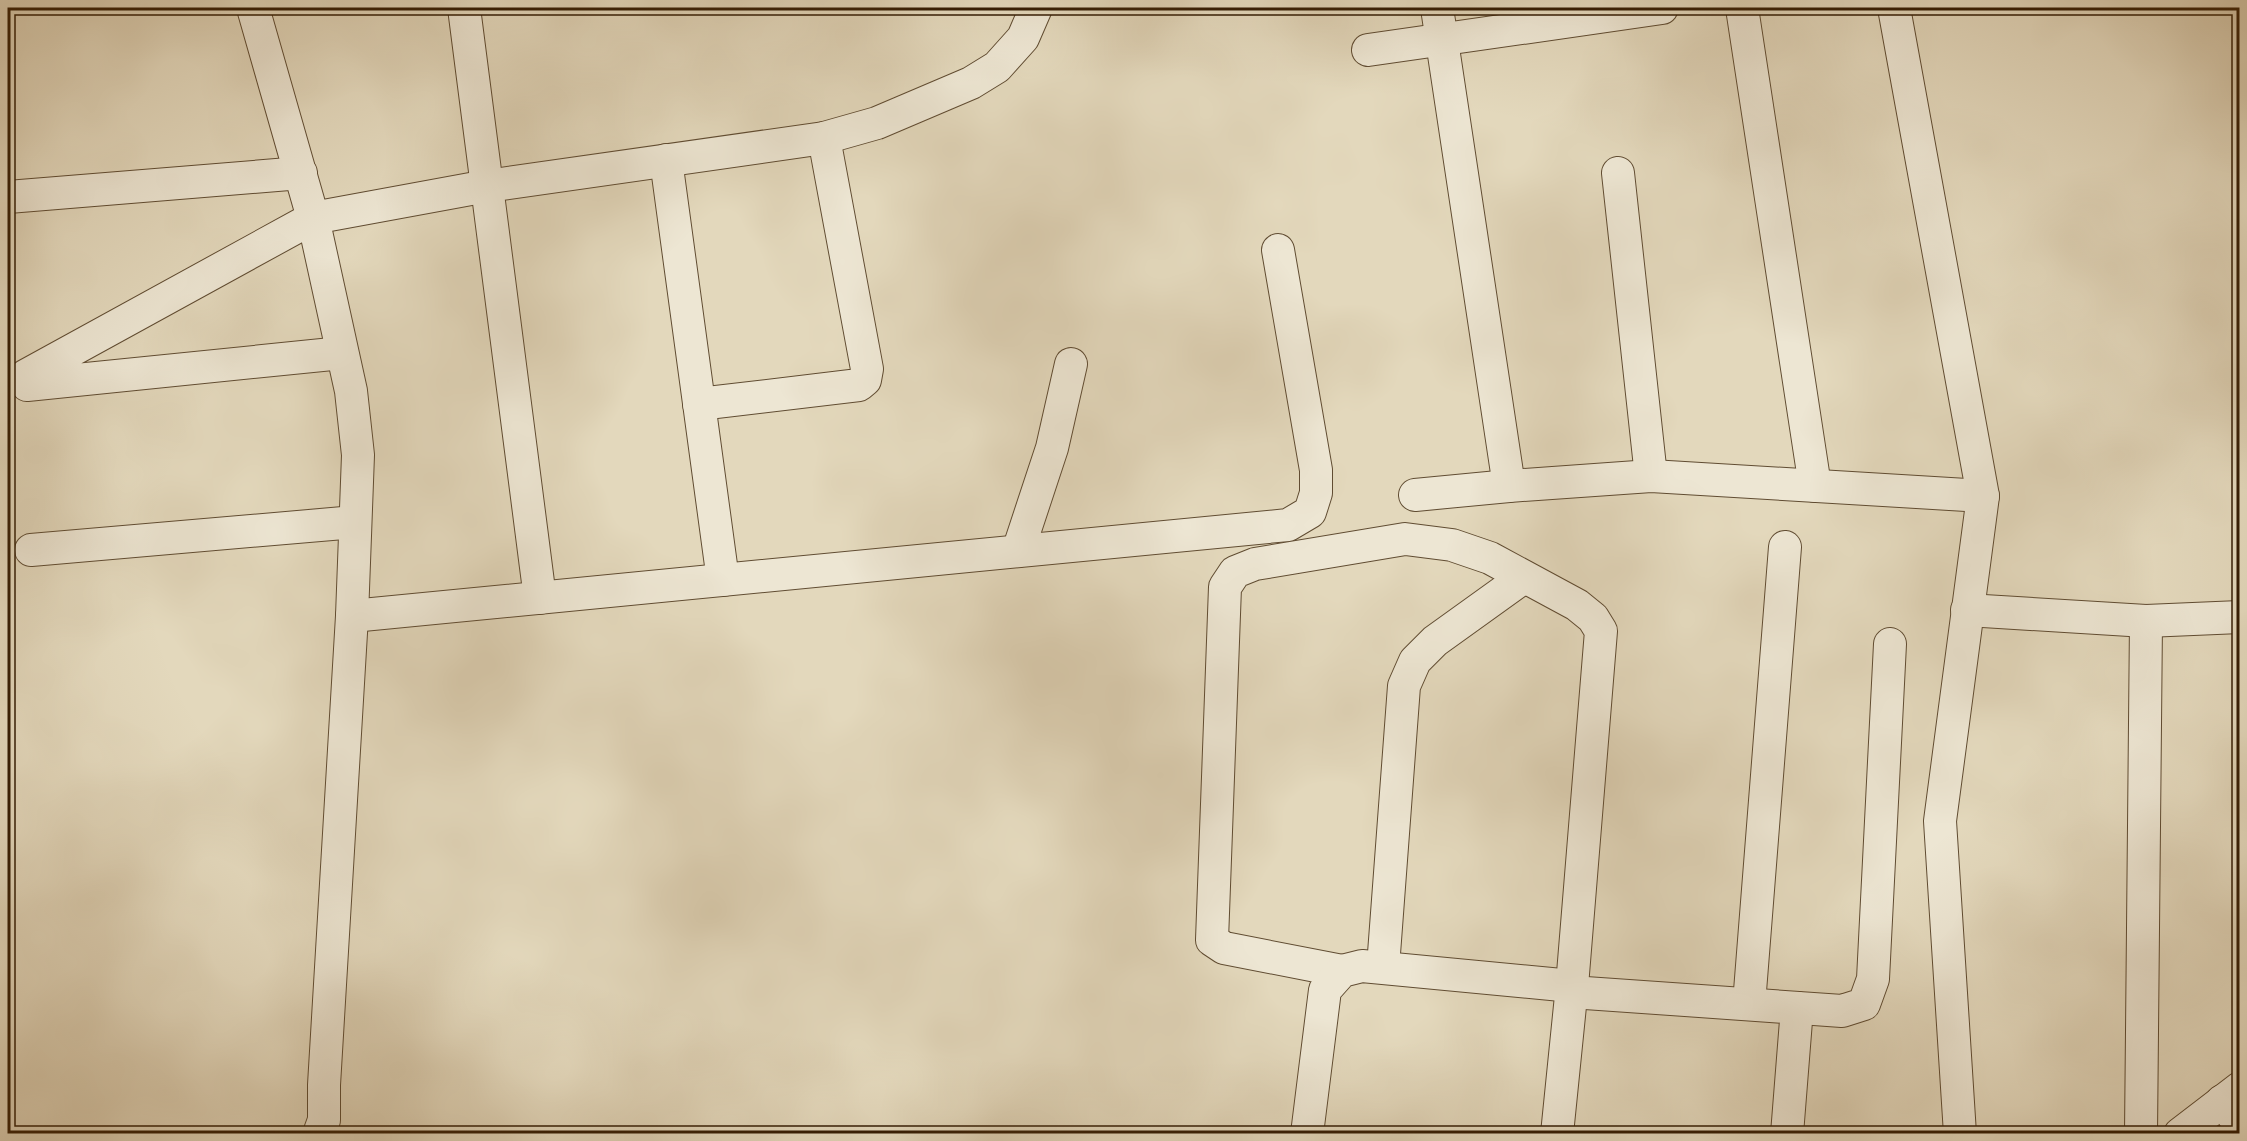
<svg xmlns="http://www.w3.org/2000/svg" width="2247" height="1141" font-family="Cardo,serif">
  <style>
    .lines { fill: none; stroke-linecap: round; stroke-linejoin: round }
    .street-casing { stroke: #604c32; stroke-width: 34 }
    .street { stroke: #ede6d3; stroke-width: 32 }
  </style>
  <rect width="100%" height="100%" fill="#e3d8bc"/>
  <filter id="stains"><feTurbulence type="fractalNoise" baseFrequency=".00333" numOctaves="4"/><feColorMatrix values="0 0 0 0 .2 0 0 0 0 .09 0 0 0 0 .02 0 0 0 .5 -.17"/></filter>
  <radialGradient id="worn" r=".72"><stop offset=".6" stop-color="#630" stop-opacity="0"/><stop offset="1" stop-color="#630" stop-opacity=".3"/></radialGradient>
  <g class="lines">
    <defs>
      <g id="street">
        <polyline points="253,8 313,218 351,391 358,455 352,616 324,1085 324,1120 319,1134"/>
        <polyline points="464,8 540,598"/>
        <polyline points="1437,8 1509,486"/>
        <polyline points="1742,8 1815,486"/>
        <polyline points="1894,8 1983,496 1940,821 1960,1134"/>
        <polyline points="1368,50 1662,8"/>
        <polyline points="666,160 723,580"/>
        <polyline points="1618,173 1651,476"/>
        <polyline points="8,197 301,173"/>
        <polyline points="342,353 27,385 23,380 25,376 313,218 487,186 824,138 877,123 971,83 997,67 1023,38 1036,8"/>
        <polyline points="699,404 859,385 865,380 867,369 824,138"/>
        <polyline points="1415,495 1509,486 1651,476 1983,496"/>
        <polyline points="31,550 355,522"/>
        <polyline points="1018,551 1052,448 1071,364"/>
        <polyline points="1967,610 2146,621 2240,617"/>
        <polyline points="352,616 1288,525 1310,512 1316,493 1316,470 1278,250"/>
        <polyline points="1383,967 1404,686 1415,661 1435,641 1524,577"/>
        <polyline points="1342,971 1224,948 1212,940 1225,587 1235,572 1255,564 1405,539 1452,545 1490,558 1577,605 1593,618 1601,631 1572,986 1557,1134"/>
        <polyline points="1571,992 1842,1011 1864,1004 1873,979 1890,644"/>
        <polyline points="1749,1004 1785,547"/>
        <polyline points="2222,1101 2240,1125"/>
        <polyline points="1307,1134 1325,990 1342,971 1362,966 1572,986"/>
        <polyline points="1787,1134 1797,1008"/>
        <polyline points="2141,1134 2146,621"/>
        <polyline points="2180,1134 2240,1088"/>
      </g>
    </defs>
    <use href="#street" class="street-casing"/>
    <use href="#street" class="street"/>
  </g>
  <rect width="2247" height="1141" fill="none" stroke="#e3d8bc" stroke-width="30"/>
  <rect x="9" y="9" width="2229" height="1123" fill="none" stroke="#351d04" stroke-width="3"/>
  <rect x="15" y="15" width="2217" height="1111" fill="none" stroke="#351d04" stroke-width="1.5"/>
  <rect width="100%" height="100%" filter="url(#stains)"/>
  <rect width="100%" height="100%" fill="url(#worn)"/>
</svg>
